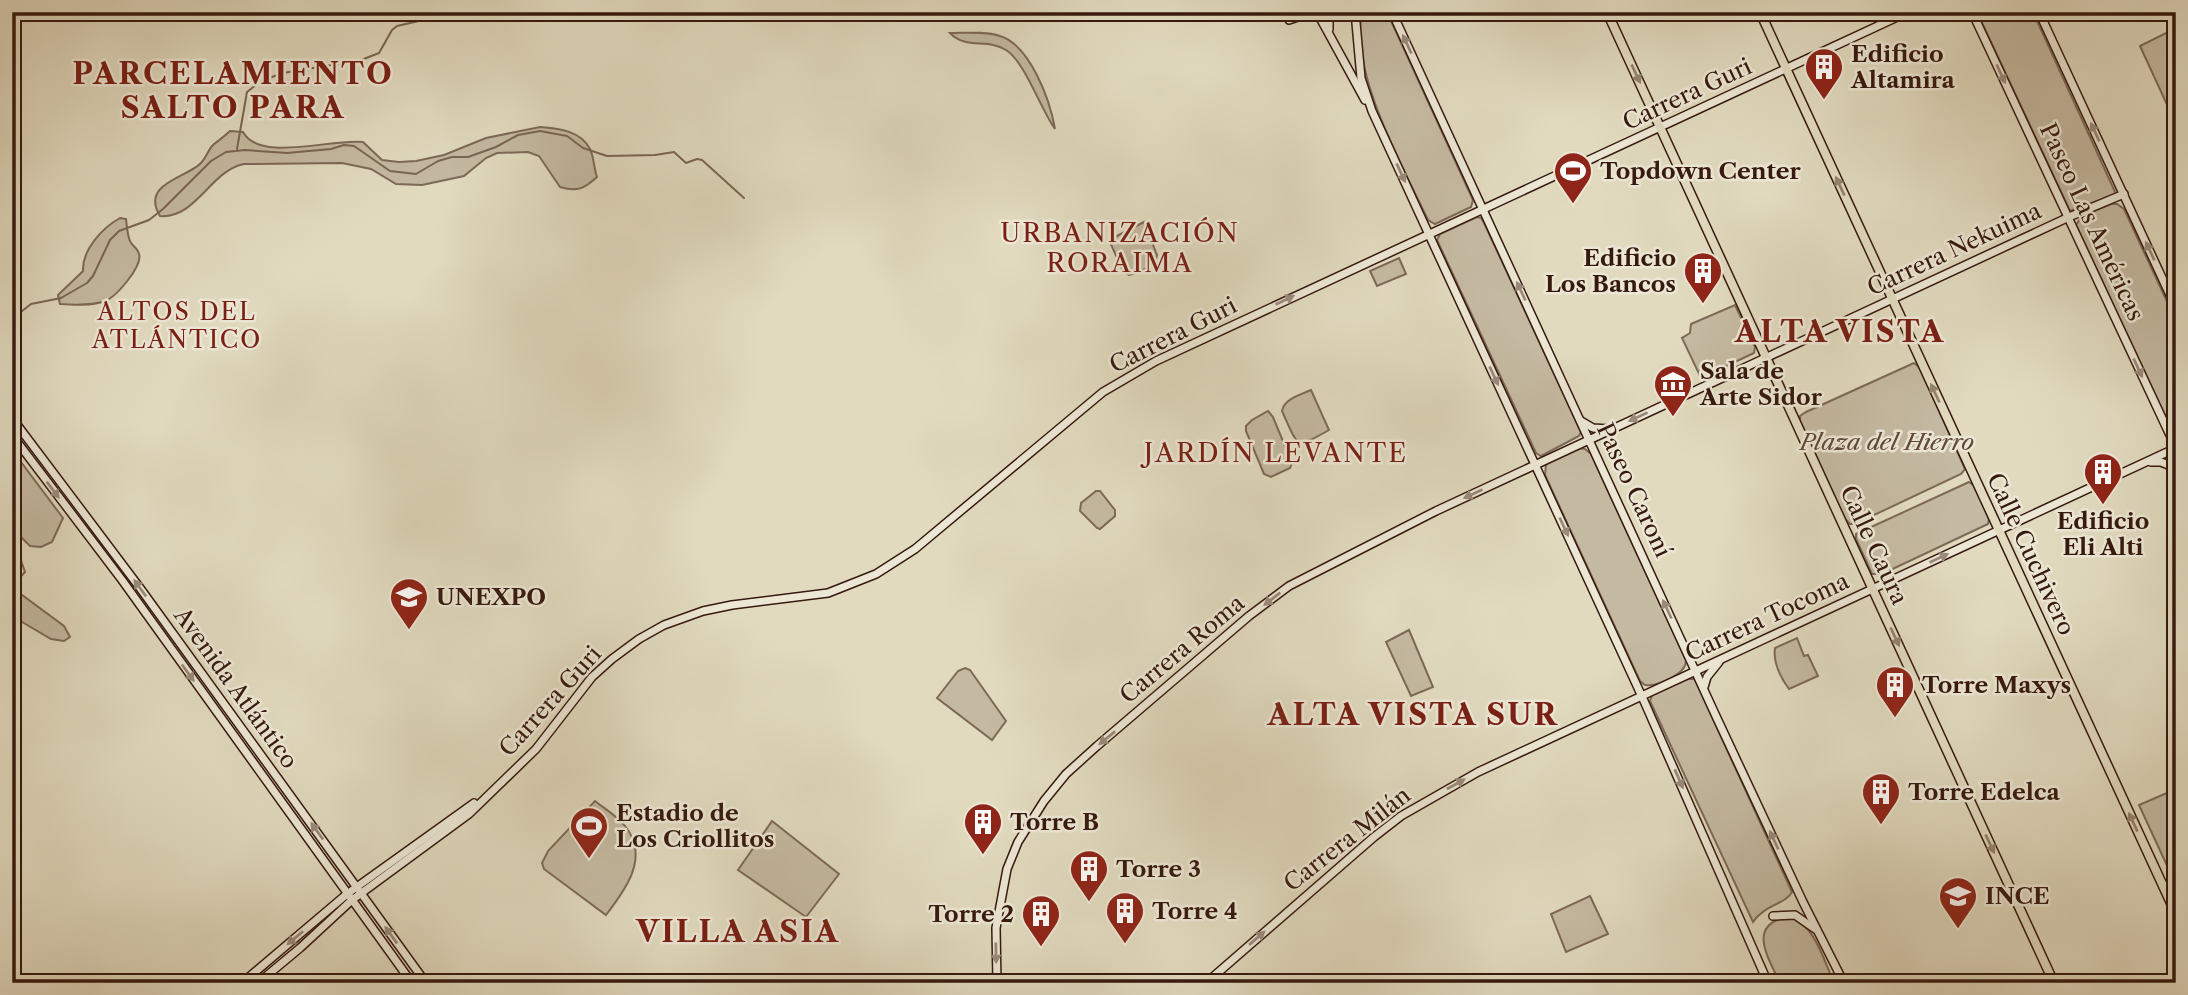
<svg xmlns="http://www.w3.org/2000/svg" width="2188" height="995" font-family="'Libre Caslon Text',serif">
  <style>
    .green { fill: #c4b9a1; stroke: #7d6958; stroke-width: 2 }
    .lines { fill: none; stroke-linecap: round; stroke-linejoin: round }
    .stream { stroke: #7a6554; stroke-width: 2 }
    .secondary-casing { stroke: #36190e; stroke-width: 10 }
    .primary-casing { stroke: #36190e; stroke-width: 11 }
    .secondary { stroke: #ece7d5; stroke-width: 7 }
    .primary { stroke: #e1dabf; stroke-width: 8 }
    .oneway { fill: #9a8a7b }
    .oneway2 { fill: #94836f }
    .labels { text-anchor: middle; stroke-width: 5; stroke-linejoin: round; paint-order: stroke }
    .poi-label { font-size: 23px; font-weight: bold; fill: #36190e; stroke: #ece7d5; text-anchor: start }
    .street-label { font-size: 23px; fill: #36190e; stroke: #ece7d5 }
    .park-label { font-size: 23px; font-style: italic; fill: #61493a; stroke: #ece7d5 }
    .neighbourhood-label { font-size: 24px; letter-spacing: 2px; fill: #7a1f14; stroke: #ece7d5 }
    .quarter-label { font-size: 26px; letter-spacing: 2px; fill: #7a1f14; stroke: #ece7d5 }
    .district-label { font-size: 30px; font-weight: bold; letter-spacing: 2px; fill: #7a1f14; stroke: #ece7d5 }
  </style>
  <rect width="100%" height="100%" fill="#e1dabf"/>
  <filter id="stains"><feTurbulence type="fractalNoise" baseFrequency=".00286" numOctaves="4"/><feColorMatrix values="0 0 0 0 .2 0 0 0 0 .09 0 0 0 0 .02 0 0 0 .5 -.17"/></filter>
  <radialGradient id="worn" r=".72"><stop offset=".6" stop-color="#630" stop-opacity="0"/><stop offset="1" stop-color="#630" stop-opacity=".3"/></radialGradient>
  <g class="green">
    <path d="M1362,12H1387L1473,200L1471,207L1435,224L1428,220C1403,167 1349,72 1362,12Z"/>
    <polygon points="1977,12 2033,12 2116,194 2070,211"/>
    <polygon points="2176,28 2176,103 2168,107 2140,46"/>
    <path d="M950,33C966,33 985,31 1000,36C1030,45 1050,100 1055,129C1040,108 1025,62 1006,50C988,38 966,50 950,33Z"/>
    <path d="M540,127C558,128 581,131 590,149C594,157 594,169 597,177C584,189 577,192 560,187L539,156L528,152L497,153L486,158L464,176L422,185L396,184L371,169L342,163L244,164C211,170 196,219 160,216C140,183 187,178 201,163C206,158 208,150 213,145C219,140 225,136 230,131L243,132C260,163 333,138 363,142L382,160L399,162L416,161L444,155L486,138Z"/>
    <polygon points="2111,204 2117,204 2124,209 2176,321 2176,439 2076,225 2082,216"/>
    <polygon points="1477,217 1481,218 1484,223 1581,432 1579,436 1541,456 1536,453 1437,240 1440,234"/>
    <path d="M120,218L126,219C127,226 127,234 130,241C132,246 138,248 139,254C143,266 116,297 105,301C91,306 74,305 60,304L58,295L83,271C82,250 102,228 120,218Z"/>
    <path d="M1144,222L1157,255C1155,267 1141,272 1129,275L1123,271L1109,240Z"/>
    <polygon points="1399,258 1406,274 1377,286 1370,271"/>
    <polygon points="1735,305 1755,347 1754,353 1701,378 1682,338 1690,333 1691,324"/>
    <polygon points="1914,363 1920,368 1965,469 1961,474 1855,524 1850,524 1845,519 1800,422 1800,416 1806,412"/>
    <path d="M1311,390L1329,430C1294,450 1298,446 1282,411C1284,399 1300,395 1311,390Z"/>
    <polygon points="1268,411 1273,417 1292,463 1290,468 1271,477 1264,474 1246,431 1246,426 1252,420"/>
    <path d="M1578,448L1585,449L1591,454L1686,660C1687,674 1658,687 1645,685L1640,681L1545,475L1546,464Z"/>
    <polygon points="12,450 63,518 52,542 41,547 30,546 19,535 12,541"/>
    <polygon points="1969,482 1976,487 1989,519 1988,524 1882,574 1872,574 1856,539 1856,534"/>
    <polygon points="1096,491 1100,491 1115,510 1115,516 1100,529 1097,528 1080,511 1081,503"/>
    <polygon points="12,590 15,594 22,595 64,626 70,637 64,641 51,639 12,616"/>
    <polygon points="1409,630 1433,687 1411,696 1386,642"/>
    <path d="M1797,638L1804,656L1808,655L1818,676L1789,689C1781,678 1773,662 1775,648Z"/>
    <polygon points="965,668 970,670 1006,721 992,740 937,698 958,671"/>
    <path d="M1688,679H1694L1696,682L1792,892C1786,904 1764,905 1753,922L1650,701L1652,695Z"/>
    <polygon points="2176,789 2176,867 2169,870 2139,805"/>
    <path d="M595,801C605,809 617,816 625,826C650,857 626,889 606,915L544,869L542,863L548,851Z"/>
    <polygon points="772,821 839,874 806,917 738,870"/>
    <polygon points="1590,896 1608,934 1566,952 1551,914"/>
    <path d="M1787,917C1814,921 1824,961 1834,983H1780C1769,959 1746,925 1787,917Z"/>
  </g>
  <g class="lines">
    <g class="stream">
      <polyline points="12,64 17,72 20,91 12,103"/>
      <polyline points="237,149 247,92 261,81 283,73 361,60 379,53 392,30 397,26 458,12"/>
      <polyline points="12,175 12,219"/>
      <polyline points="12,319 31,304 61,298 87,283 93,276 110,240 119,231 149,220 163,209 211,161 226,152 245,150 287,153 331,149 344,145 354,146 390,171 416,174 438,161 452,157 468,157 496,147 518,135 540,131 567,136 583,148 607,156 655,155 674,152 686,163 697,159 702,160 744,198"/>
      <polyline points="12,535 25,572 12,586"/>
    </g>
    <defs>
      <g id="secondary">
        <polyline points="1355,12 1361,78 1372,111 1644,701 1768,983"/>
        <polyline points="1392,12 1715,714 1803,902 1844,983"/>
        <polyline points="2039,12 2176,308"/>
        <polyline points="1289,20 1307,14 1318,14 1365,100"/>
        <polyline points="1329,29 1329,12"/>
        <polyline points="12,418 140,588 426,983"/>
        <polyline points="1581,421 1593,428 1609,429"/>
        <polyline points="12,435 122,580 412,983"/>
        <polyline points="2151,462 2161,462 2176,468"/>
        <polyline points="1704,687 1707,677 1719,662"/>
        <polyline points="1773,916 1795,915 1815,929"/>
        <polyline points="242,983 347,894 474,803"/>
        <polyline points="258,983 300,948 352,900 469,814 536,749 592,677 612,659 639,639 664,625 703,611 732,605 828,593 876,574 915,549 1103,392 1156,361 1908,12"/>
        <polyline points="997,983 996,928 1007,869 1018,842 1044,801 1066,774 1097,746 1249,616 1289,586 1436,511 2069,217 2124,194"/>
        <polyline points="1206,983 1374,837 1401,816 1478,772 2176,448 1972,12"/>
      </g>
      <g id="primary">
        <polyline points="1607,12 2054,983"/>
        <polyline points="1760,12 2176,914"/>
      </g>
    </defs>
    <use href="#secondary" class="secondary-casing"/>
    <use href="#primary" class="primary-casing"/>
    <use href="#secondary" class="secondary"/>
    <use href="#primary" class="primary"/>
  </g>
  <defs><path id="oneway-solid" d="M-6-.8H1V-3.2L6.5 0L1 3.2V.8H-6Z" transform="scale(1.75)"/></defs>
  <g class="oneway">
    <use href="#oneway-solid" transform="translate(1407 44) rotate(-115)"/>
    <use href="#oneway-solid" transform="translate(2001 74) rotate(65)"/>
    <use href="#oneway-solid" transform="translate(2095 132) rotate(-115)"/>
    <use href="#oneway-solid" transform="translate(1401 173) rotate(65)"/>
    <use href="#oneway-solid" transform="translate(2150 251) rotate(-115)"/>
    <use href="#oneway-solid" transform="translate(1521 291) rotate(-115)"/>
    <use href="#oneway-solid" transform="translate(1285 300) rotate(-26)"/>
    <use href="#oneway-solid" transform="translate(2138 368) rotate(65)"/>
    <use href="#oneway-solid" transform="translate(1494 376) rotate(65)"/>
    <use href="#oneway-solid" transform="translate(1638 417) rotate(155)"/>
    <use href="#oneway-solid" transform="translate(53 490) rotate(53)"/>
    <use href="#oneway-solid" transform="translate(1473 494) rotate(155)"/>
    <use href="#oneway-solid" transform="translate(1564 527) rotate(65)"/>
    <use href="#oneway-solid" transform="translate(1939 558) rotate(-25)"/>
    <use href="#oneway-solid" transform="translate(140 588) rotate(-126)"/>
    <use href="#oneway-solid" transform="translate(1272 599) rotate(142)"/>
    <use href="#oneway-solid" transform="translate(1667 609) rotate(-115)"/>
    <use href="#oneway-solid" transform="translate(188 673) rotate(54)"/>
    <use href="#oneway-solid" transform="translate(1107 738) rotate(141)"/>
    <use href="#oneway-solid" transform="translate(1679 779) rotate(66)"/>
    <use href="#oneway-solid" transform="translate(1456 784) rotate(-29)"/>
    <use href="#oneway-solid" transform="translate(317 831) rotate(-126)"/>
    <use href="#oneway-solid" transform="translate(1774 840) rotate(-115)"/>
    <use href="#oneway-solid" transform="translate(391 935) rotate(-126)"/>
    <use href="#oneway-solid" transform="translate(295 938) rotate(140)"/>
    <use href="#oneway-solid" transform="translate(1257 938) rotate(-41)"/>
    <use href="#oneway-solid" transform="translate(996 953) rotate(89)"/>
  </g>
  <g class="oneway2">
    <use href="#oneway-solid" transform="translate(1636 74) rotate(65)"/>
    <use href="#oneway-solid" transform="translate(1840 186) rotate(-115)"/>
    <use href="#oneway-solid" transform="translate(1935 393) rotate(-115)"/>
    <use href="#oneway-solid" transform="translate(1895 637) rotate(65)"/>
    <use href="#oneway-solid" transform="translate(2133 822) rotate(-115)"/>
    <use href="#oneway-solid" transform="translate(1990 844) rotate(65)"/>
  </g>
  <defs>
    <symbol id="building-pin" viewBox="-11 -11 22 30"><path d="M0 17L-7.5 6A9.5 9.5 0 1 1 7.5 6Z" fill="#8f2418" stroke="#ece7d5"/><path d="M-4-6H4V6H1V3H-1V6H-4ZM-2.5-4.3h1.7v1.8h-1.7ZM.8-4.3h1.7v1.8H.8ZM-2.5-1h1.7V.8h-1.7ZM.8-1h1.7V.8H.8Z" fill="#fff"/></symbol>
    <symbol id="stadium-pin" viewBox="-11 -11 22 30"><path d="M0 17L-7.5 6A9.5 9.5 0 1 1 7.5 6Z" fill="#8f2418" stroke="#ece7d5"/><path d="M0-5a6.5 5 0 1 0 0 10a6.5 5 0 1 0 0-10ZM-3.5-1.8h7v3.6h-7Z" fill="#fff"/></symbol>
    <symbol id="museum-pin" viewBox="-11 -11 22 30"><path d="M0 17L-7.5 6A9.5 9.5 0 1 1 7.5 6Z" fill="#8f2418" stroke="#ece7d5"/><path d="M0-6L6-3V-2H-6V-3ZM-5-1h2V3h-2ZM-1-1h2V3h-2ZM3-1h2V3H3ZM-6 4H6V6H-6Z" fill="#fff"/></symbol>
    <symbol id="university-pin" viewBox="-11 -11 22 30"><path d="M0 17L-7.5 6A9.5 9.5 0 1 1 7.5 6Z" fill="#8f2418" stroke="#ece7d5"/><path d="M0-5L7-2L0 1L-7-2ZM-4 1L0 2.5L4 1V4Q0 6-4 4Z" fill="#fff"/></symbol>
  </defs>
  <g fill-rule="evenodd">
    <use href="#building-pin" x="1802" y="45" width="44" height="60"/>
    <use href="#stadium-pin" x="1551" y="149" width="44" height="60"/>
    <use href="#building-pin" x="1681" y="249" width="44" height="60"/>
    <use href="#museum-pin" x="1651" y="362" width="44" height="60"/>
    <use href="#building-pin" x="2081" y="450" width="44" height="60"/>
    <use href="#university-pin" x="387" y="575" width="44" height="60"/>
    <use href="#building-pin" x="1873" y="663" width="44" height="60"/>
    <use href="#building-pin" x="1859" y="770" width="44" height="60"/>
    <use href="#building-pin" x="961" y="800" width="44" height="60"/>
    <use href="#stadium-pin" x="567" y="804" width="44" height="60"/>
    <use href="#building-pin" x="1067" y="847" width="44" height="60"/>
    <use href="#university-pin" x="1936" y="874" width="44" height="60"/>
    <use href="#building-pin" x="1103" y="889" width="44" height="60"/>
    <use href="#building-pin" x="1019" y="892" width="44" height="60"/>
  </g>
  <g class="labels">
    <g class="poi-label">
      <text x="1851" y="62">Edificio<tspan x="1851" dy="26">Altamira</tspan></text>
      <text x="1600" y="179">Topdown Center</text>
      <text x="1676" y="266" text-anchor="end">Edificio<tspan x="1676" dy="26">Los Bancos</tspan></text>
      <text x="1700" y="379">Sala de<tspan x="1700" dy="26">Arte Sidor</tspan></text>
      <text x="2103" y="529" text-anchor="middle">Edificio<tspan x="2103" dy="26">Eli Alti</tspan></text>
      <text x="436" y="605">UNEXPO</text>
      <text x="1922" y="693">Torre Maxys</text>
      <text x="1908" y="800">Torre Edelca</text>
      <text x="616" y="821">Estadio de<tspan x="616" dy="26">Los Criollitos</tspan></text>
      <text x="1010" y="830">Torre B</text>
      <text x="1116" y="877">Torre 3</text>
      <text x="1985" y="904">INCE</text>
      <text x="1152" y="919">Torre 4</text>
      <text x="1014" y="922" text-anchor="end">Torre 2</text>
    </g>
    <g class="street-label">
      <text transform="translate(1687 94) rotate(-25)" y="8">Carrera Guri</text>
      <text transform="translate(2092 222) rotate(65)" y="8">Paseo Las Américas</text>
      <text transform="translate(1954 249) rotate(-25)" y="8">Carrera Nekuima</text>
      <text transform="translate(1173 335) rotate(-27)" y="8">Carrera Guri</text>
      <text transform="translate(1634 490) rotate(65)" y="8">Paseo Caroní</text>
      <text transform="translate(1874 545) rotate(65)" y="8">Calle Caura</text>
      <text transform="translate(2031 554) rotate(65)" y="8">Calle Cuchivero</text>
      <text transform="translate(1767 617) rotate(-25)" y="8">Carrera Tocoma</text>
      <text transform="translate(1182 649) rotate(-40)" y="8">Carrera Roma</text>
      <text transform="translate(236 688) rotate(54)" y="8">Avenida Atlántico</text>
      <text transform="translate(550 701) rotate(-48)" y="8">Carrera Guri</text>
      <text transform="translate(1347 839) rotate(-38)" y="8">Carrera Milán</text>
    </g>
    <g class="park-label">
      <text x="1887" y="450">Plaza del Hierro</text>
    </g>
    <g class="neighbourhood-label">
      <text x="177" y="320">ALTOS DEL<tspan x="177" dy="28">ATLÁNTICO</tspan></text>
    </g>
    <g class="quarter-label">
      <text x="1120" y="242">URBANIZACIÓN<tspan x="1120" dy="30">RORAIMA</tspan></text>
      <text x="1276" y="462">JARDÍN LEVANTE</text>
    </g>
    <g class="district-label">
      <text x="233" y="84">PARCELAMIENTO<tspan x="233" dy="34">SALTO PARA</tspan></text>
      <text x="1840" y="342">ALTA VISTA</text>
      <text x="1413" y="725">ALTA VISTA SUR</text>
      <text x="738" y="942">VILLA ASIA</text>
    </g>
  </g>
  <rect width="2188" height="995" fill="none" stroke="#e1dabf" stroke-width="42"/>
  <rect x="14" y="14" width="2160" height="967" fill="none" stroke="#36190e" stroke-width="3.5"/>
  <rect x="21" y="21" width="2146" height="953" fill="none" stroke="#36190e" stroke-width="2"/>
  <rect width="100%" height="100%" filter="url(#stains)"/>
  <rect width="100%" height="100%" fill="url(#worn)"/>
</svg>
